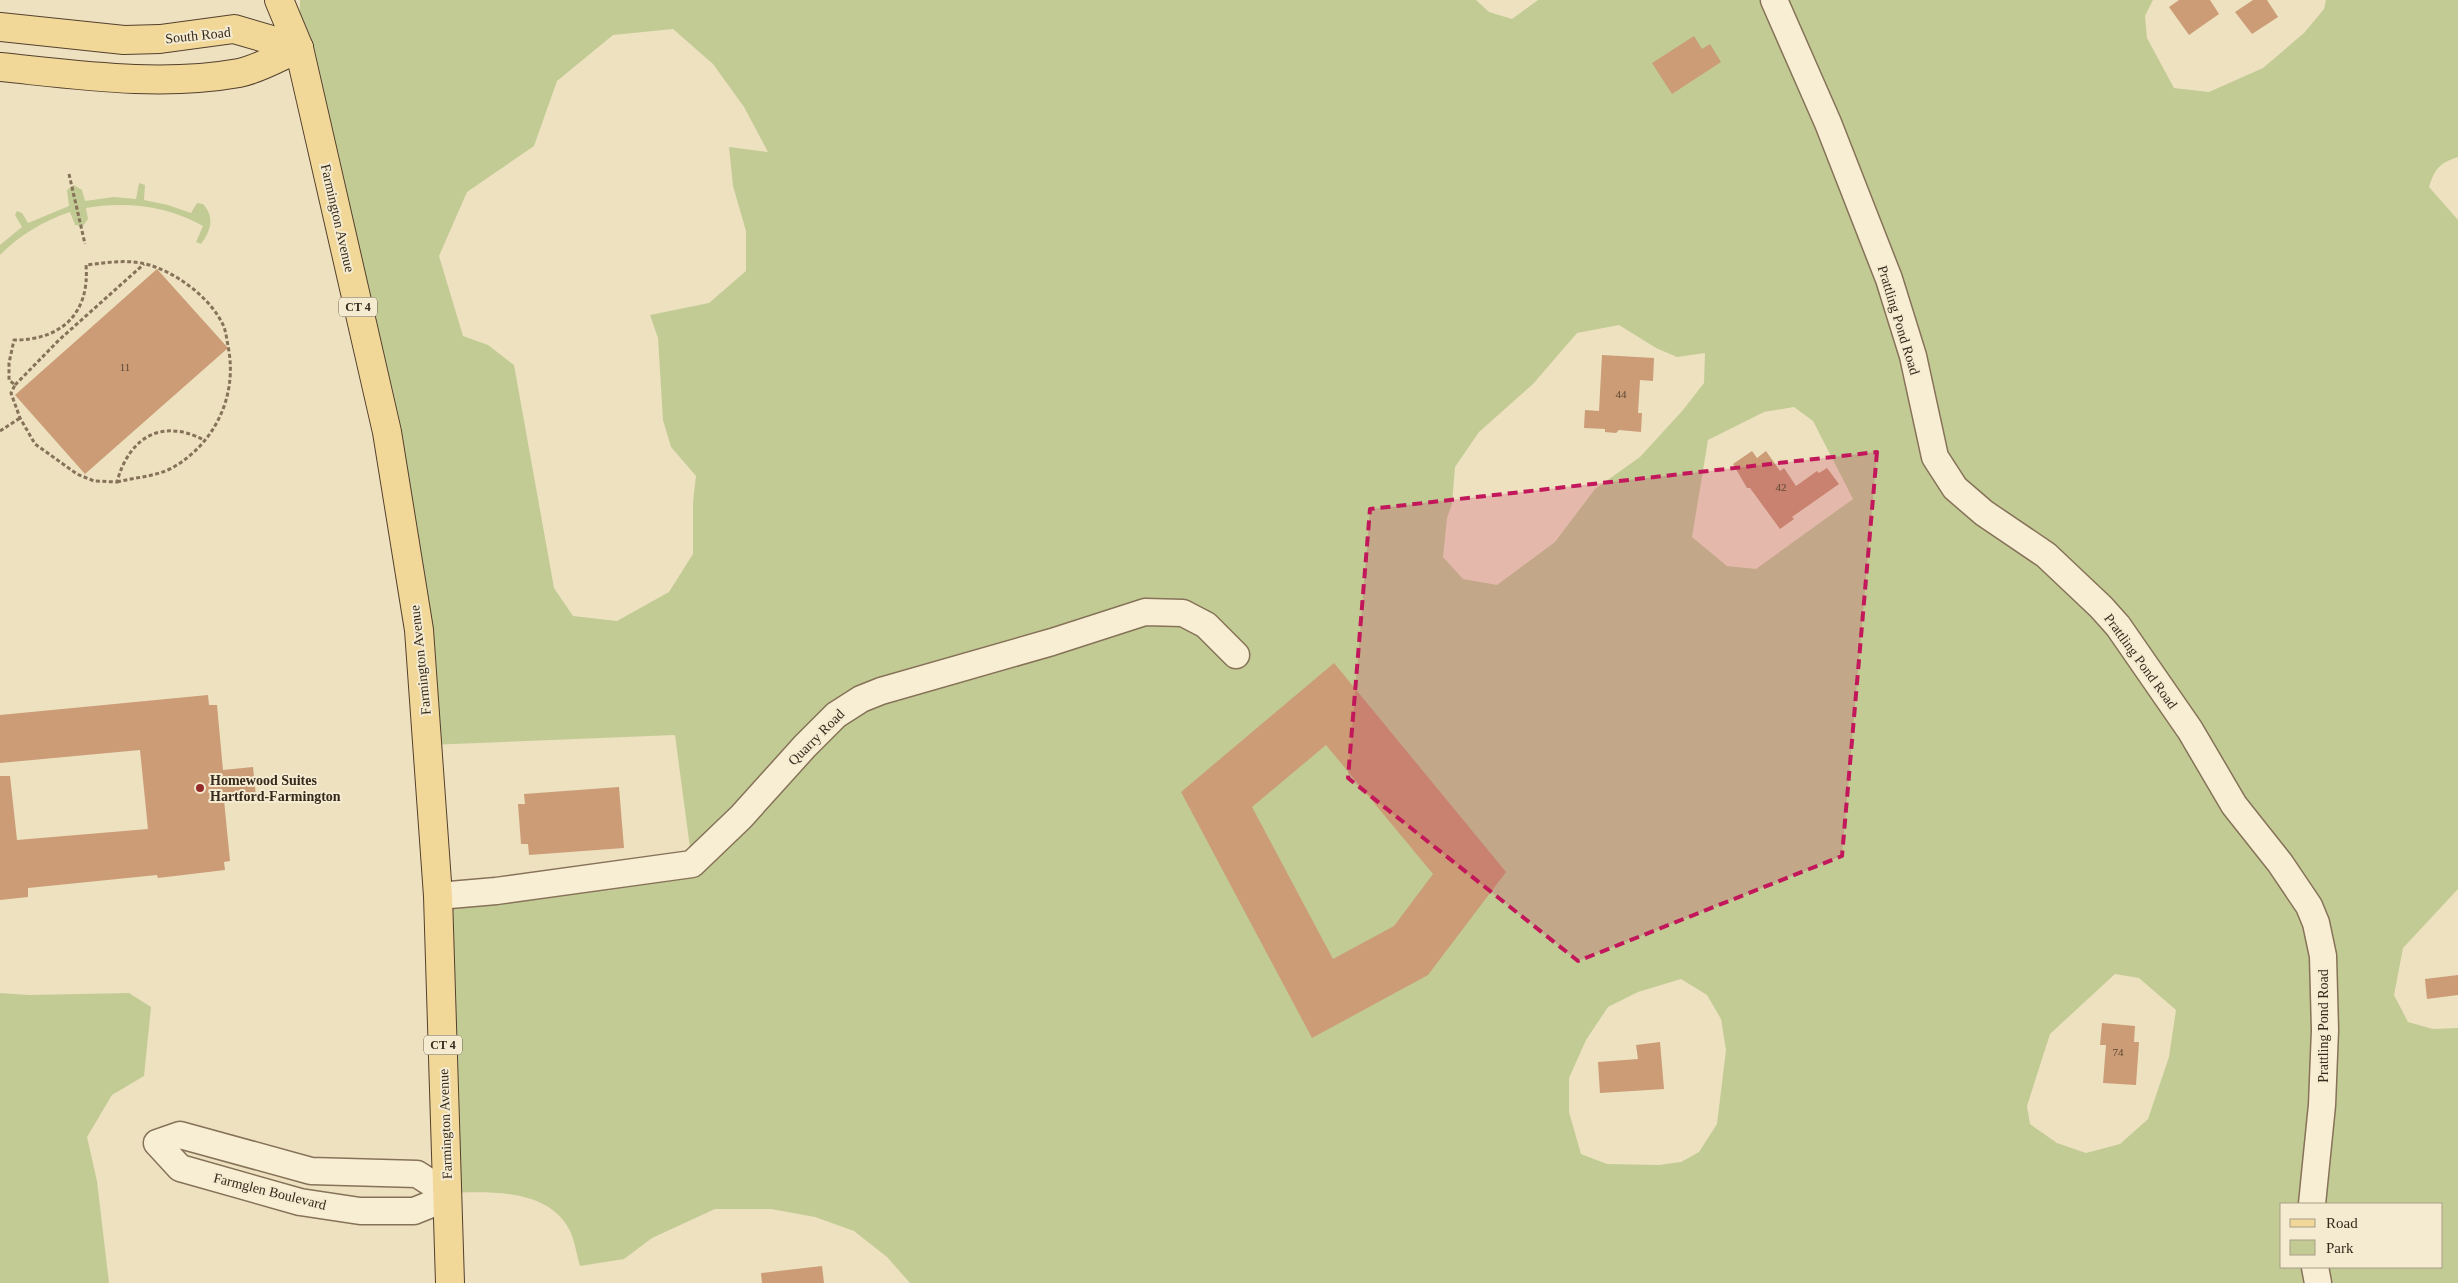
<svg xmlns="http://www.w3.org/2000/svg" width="2458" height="1283" font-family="Georgia,serif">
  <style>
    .green { fill: #c3cb95; fill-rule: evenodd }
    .building { fill: #cb9c76; fill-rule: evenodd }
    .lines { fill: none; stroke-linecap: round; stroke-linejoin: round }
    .minor-casing { stroke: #867258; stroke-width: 29 }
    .major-casing { stroke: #54402d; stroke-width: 30 }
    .path { stroke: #867258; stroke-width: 3; stroke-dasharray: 4 2.5; stroke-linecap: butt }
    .minor { stroke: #f8eed3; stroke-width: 26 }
    .major { stroke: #f1d798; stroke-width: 28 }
    .marked { fill: #c2185b; fill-opacity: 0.2; stroke: #c2185b; stroke-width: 4; stroke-dasharray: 10 6; stroke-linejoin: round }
    .poi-dot { fill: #942b29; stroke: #f5ebd0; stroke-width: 2 }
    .labels { text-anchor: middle; stroke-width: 4; stroke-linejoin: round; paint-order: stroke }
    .number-label { font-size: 11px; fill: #5b4633 }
    .shield { fill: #f5ebd0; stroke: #6f6453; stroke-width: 1 }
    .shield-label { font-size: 12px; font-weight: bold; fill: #362a1d }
    .street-label { font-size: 14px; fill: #362a1d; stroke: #f5ebd0 }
    .poi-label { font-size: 14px; font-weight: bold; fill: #362a1d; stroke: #f5ebd0; text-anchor: start }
  </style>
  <rect width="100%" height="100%" fill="#ede1c0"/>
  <g class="green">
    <path d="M300,0H1476L1489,12L1512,19L1538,0H2153L2145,16L2147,38L2174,88L2209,92L2263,68L2304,33L2324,9L2326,0H2458V157C2439,163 2435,169 2429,187L2458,220V889L2403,948L2394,995L2408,1022L2433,1029L2458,1028V1283H910L887,1257L854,1231L815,1217L771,1209H715L652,1238L624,1259L580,1266C577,1256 575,1243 571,1233C550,1187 488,1192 447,1193L438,896L692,863L675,735L428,745L419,630L299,48ZM673,29L713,64L744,107L768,152L729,147L733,186L746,231V271L709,303L650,315L658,338L663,420L671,447L696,476L693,502V554L669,592L617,621L573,616L554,588L514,365L488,345L463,336L439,256L467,192L534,146L557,81L613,35ZM1619,325L1656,348L1677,357L1705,353L1704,383L1683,410L1640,457L1595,489L1555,542L1497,585L1463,579L1443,557L1447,518L1452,504L1455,467L1479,432L1533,384L1577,333ZM1794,407L1813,421L1853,499L1756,569L1727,566L1692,537L1708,440L1764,412ZM2115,974L2139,978L2176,1010L2169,1057L2148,1119L2120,1144L2086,1153L2057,1143L2030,1124L2027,1106L2050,1034ZM1681,979L1707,995L1721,1019L1726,1050L1717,1124L1699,1152L1681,1162L1659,1165L1607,1164L1581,1154L1569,1112V1078L1586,1040L1608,1007L1638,992ZM2282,1204H2442V1267H2282Z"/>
    <path d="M139,183L145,185L144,200L168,205L191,213L197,203L203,204C215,217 211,231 201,244L196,242L203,226C168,206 126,201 86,208L88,219L83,226L75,225L70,212C43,221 20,235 0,255V245L22,227L15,215L17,211L22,213L28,223L69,206L67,190L74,185L82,190L85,201L114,197L136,199Z"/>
    <polygon points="0,993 29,995 129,993 151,1007 144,1076 112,1095 87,1137 97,1181 109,1283 0,1283"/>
  </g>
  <g class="building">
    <polygon points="2179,0 2210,0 2219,14 2189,35 2169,7"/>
    <polygon points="2253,0 2267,0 2278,17 2252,34 2235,12"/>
    <polygon points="1694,36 1702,49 1710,44 1721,62 1672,94 1652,63"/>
    <polygon points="157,269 228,348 85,474 15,395"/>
    <polygon points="1602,355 1654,358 1653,381 1640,380 1638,413 1642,413 1641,432 1619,430 1616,433 1605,432 1605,429 1584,428 1585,410 1599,411"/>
    <polygon points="1752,451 1757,458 1766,451 1780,471 1784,468 1796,486 1817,471 1819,473 1827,468 1839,484 1792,517 1794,519 1780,529 1750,488 1747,488 1733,464"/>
    <path d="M1334,663L1506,872L1428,975L1312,1038L1181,792ZM1326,745L1433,874L1394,926L1333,959L1252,807Z"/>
    <polygon points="208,695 209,705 217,705 223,770 253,767 256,797 224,800 230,861 224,862 225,870 158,878 157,875 28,888 28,897 0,900 0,776 10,776 17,840 148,829 140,750 0,763 0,715"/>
    <polygon points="619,787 624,848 529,855 528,844 521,844 518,804 525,804 524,794"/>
    <polygon points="2458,975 2458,995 2427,999 2425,979"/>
    <polygon points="2102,1023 2135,1026 2134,1042 2139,1042 2136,1085 2103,1083 2106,1045 2100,1045"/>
    <polygon points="1660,1042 1664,1089 1600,1093 1598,1062 1638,1059 1636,1045"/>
    <polygon points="822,1266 824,1283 762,1283 761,1273"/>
  </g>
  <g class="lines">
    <defs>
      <g id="minor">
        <polyline points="1774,0 1828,123 1889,279 1913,356 1935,457 1955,488 1984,513 2046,555 2101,607 2118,626 2190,730 2234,805 2280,863 2309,906 2316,923 2323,956 2325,1030 2322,1105 2312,1204"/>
        <polyline points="438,896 496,891 692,864 741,817 805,746 836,715 861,699 881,691 1052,642 1145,612 1183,613 1206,625 1236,655"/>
        <polygon points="180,1135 311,1171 417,1174 447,1193 434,1203 414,1211 360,1211 300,1202 180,1168 157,1143"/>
        <polyline points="2315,1267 2318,1283"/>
      </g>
      <g id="major">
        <polyline points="279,0 299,48 387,432 419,630 438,896 450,1283"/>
        <polyline points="0,27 124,40 160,39 234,29 299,48"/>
        <path d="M0,67C79,75 160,87 239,73C259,69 281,56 299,48"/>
      </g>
    </defs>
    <use href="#minor" class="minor-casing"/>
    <use href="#major" class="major-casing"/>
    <g class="path">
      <polyline points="69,174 85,244"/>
      <polyline points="15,385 59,340 144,264"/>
      <polyline points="0,431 20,418"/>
      <path d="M117,482C136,477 154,477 172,468C216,443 238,394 228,346C227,340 226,333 224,327C213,301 183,278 158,268C134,258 111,262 86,265C90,313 62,340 14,340L9,363V380L15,385L11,393L20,418L35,444L77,474L94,481L117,482C129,437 162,418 204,440"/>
    </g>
    <use href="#minor" class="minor"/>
    <use href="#major" class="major"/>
  </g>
  <path class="marked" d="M1877,452L1842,856L1578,961L1348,778L1370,509Z"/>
  <circle class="poi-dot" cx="200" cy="788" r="5"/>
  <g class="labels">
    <g class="number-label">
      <text x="125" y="371">11</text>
      <text x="1621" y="398">44</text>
      <text x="1781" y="491">42</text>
      <text x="2118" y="1056">74</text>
    </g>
    <g class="shield">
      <rect x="339" y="297.5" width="38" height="19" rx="4"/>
      <rect x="424" y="1035.5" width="38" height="19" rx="4"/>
    </g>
    <g class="shield-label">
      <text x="358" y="311">CT 4</text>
      <text x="443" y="1049">CT 4</text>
    </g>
    <g class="street-label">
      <text transform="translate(198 35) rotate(-6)" y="5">South Road</text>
      <text transform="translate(338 218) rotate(77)" y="5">Farmington Avenue</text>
      <text transform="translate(1899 320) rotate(73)" y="5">Prattling Pond Road</text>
      <text transform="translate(420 660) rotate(-96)" y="5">Farmington Avenue</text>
      <text transform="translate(2141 661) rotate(54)" y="5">Prattling Pond Road</text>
      <text transform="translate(816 737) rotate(-45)" y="5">Quarry Road</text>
      <text transform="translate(2323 1026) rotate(-90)" y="5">Prattling Pond Road</text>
      <text transform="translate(445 1124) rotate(-92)" y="5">Farmington Avenue</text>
      <text transform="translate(270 1191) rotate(14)" y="5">Farmglen Boulevard</text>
    </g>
    <g class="poi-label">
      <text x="210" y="785">Homewood Suites<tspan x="210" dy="16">Hartford-Farmington</tspan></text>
    </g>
  </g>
  <rect x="2280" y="1203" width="162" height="65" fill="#f5ebd0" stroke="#a99e88"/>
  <rect x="2290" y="1219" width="25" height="8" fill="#f1d798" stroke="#a99e88"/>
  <text x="2326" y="1228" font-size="15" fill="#362a1d">Road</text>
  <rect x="2290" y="1240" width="25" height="15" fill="#c3cb95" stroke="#a99e88"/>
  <text x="2326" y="1253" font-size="15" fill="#362a1d">Park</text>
</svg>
